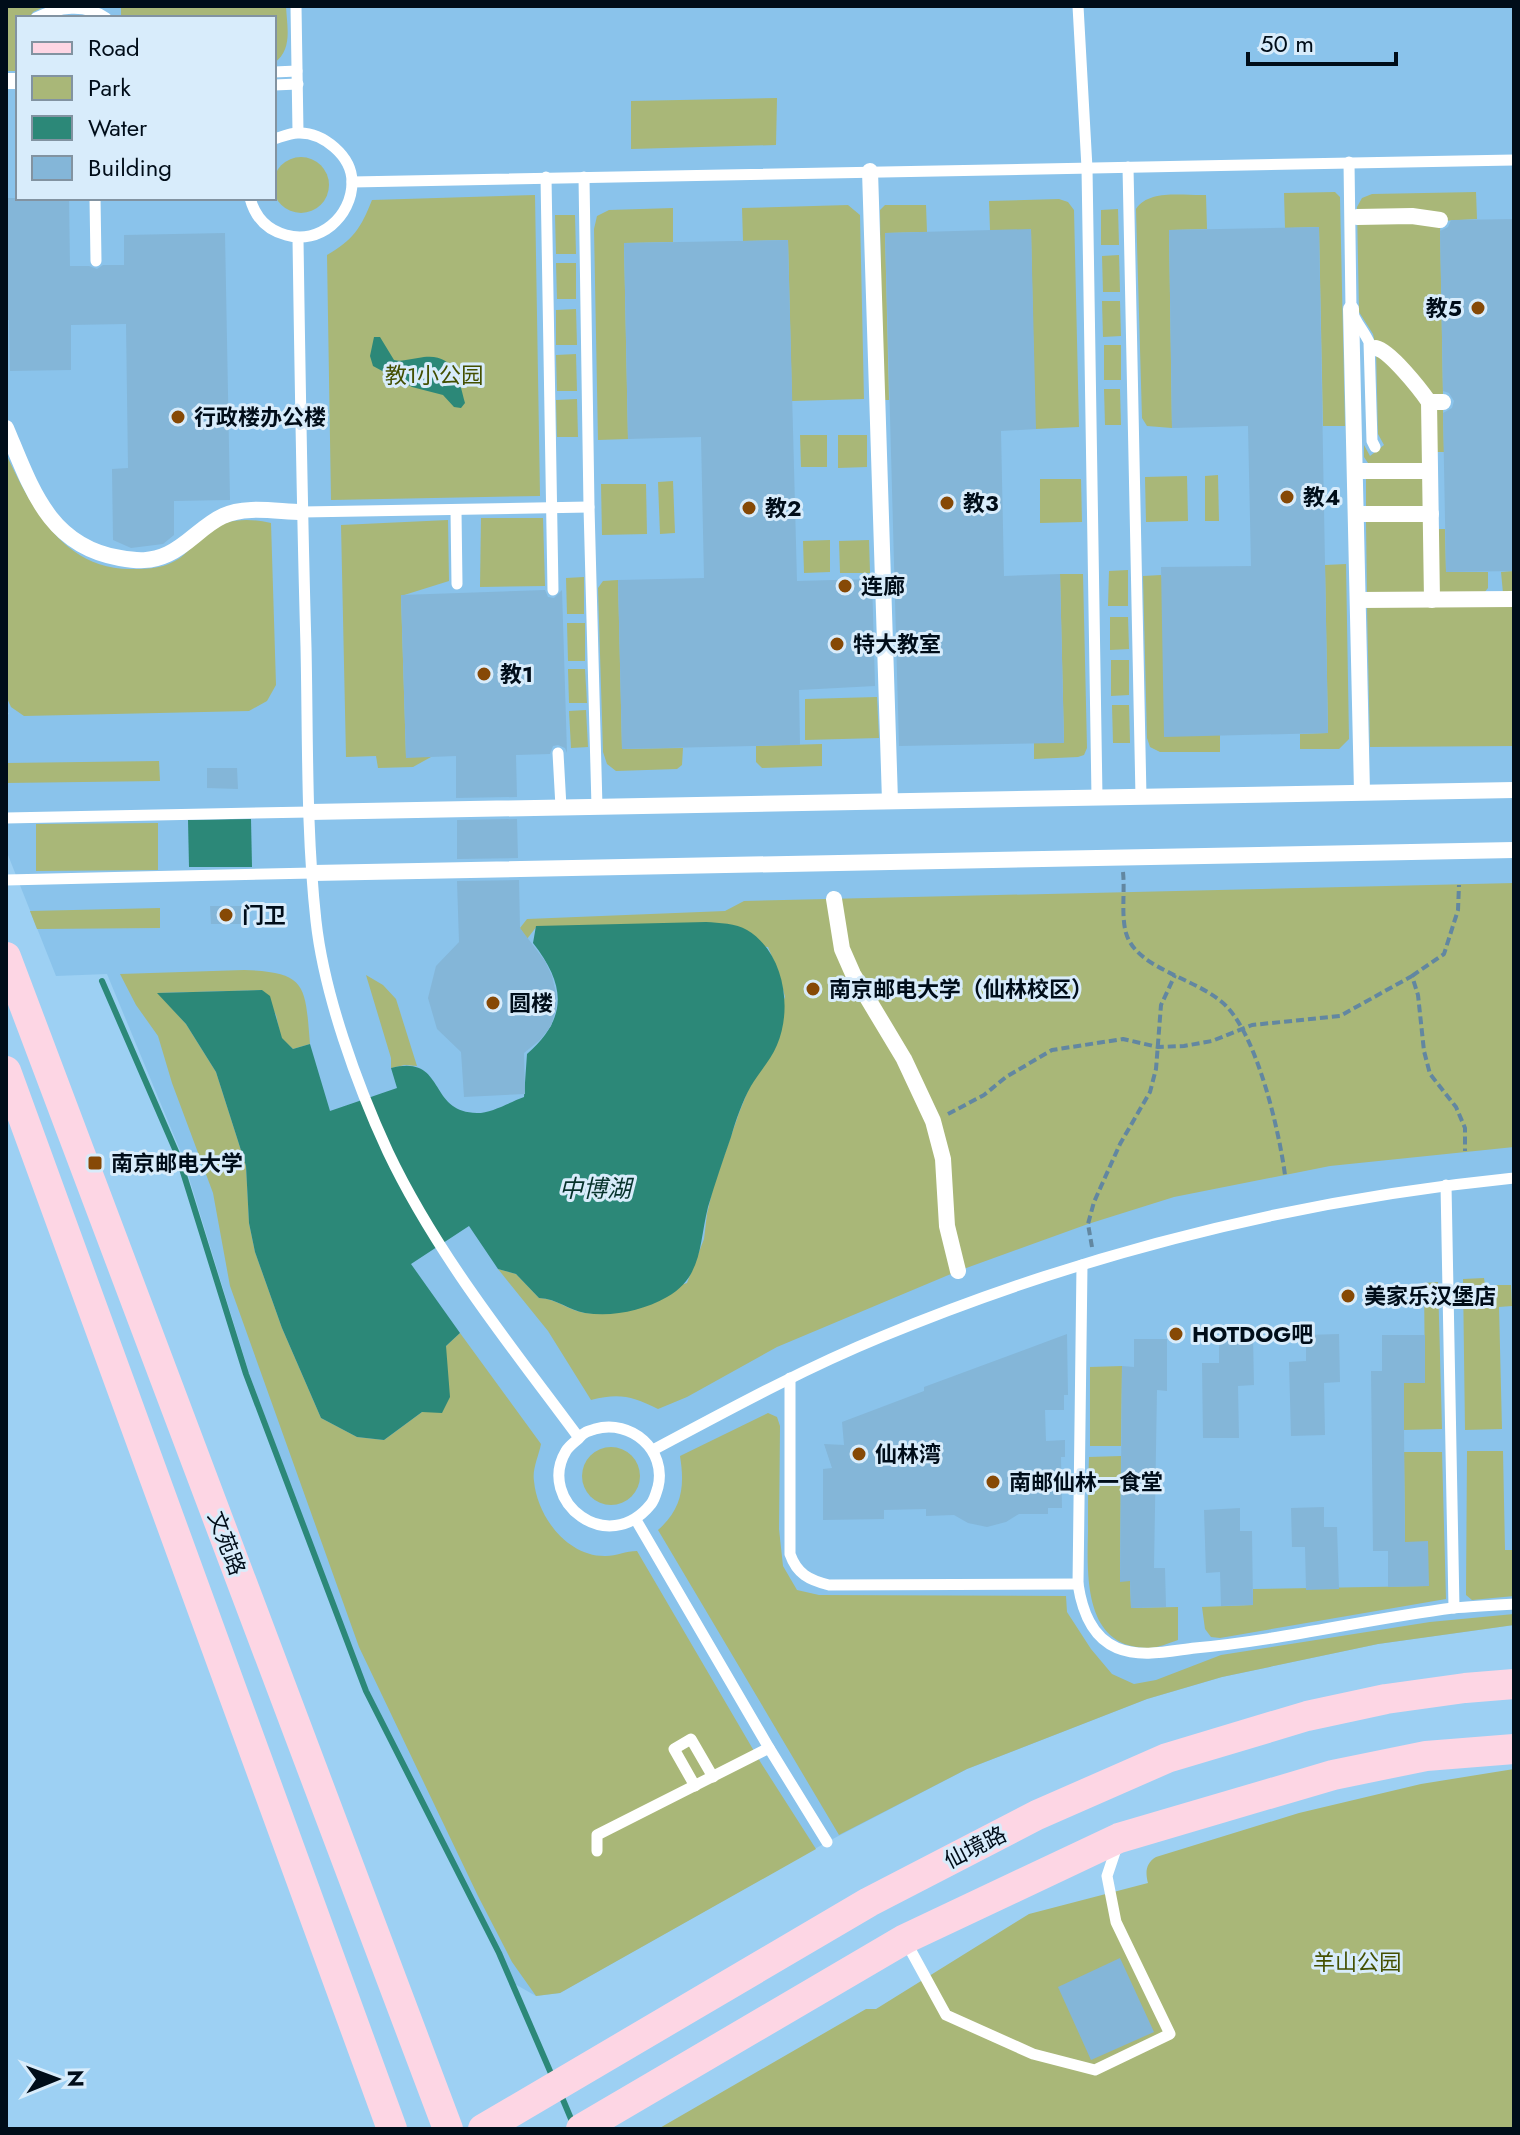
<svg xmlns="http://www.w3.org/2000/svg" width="1520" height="2135" font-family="Jost,'Noto Sans SC',sans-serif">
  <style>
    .built { fill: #8ac3eb; fill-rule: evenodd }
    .green { fill: #a9b778 }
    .water { fill: #2c8878 }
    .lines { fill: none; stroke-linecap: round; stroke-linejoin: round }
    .stream { stroke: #2c8878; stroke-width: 6 }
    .building { fill: #84b6d8 }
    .path { stroke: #6287a1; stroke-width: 4; stroke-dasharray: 8 4; stroke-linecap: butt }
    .service { stroke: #fff; stroke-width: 11 }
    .pedestrian { stroke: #fff; stroke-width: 16 }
    .secondary { stroke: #fdd6e4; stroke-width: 30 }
    .poi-dot { fill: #864906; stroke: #d8ecfb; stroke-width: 3 }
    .labels { text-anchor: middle; stroke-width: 6; stroke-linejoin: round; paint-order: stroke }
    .poi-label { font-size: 22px; font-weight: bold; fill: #000d19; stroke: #d8ecfb; text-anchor: start }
    .park-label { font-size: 22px; fill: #434f00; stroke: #d8ecfb }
    .street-label { font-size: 22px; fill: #000d19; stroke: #d8ecfb }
    .water-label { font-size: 24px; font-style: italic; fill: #07322b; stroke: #d8ecfb }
  </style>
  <rect width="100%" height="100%" fill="#9dd0f3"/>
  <path class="built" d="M6,6H1514V1625L1378,1644L1222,1677L1147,1699L967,1769L827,1842L560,1993L536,1996L513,1983L366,1691L249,1373L182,1155L107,974L56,976L6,850V715L9,714L6,708ZM18,18H274V198H18Z"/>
  <g class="green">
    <polygon points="6,6 46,6 33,12 29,18 18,18 18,71 6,71"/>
    <path d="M121,6H286C287,27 293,50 274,63V18H121Z"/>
    <polygon points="777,98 776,145 631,149 631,101"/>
    <circle cx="301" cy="185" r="28"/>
    <polygon points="1335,192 1340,197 1345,426 1323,426 1319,227 1285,228 1284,193"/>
    <polygon points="1476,192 1477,219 1440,221 1443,396 1426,396 1426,461 1421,466 1370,466 1364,457 1364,445 1370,456 1384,445 1378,434 1376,348 1373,334 1359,312 1357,207 1362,198 1372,194"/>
    <path d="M535,195L540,496L331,500L327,255C353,240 361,228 372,200Z"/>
    <path d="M1206,195L1207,229L1169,230L1172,428L1147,426L1142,418L1136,209C1149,189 1184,196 1206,195Z"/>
    <polygon points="1059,199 1068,202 1074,210 1079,427 1035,429 1031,230 990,230 989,201"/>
    <polygon points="848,205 860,215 864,399 792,401 788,240 743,241 742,208"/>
    <polygon points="885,205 926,205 927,232 885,233 889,400 882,400 880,210"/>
    <polygon points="673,208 673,242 624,243 628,439 598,440 594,229 597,216 609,210"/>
    <polygon points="1118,209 1119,245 1101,245 1101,210"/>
    <polygon points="555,215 575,215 576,254 556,254"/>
    <polygon points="1119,255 1120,292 1103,292 1102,256"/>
    <polygon points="556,263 576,263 576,299 557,299"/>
    <polygon points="1102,301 1120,301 1121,336 1103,337"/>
    <polygon points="576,309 577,345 556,345 556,310"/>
    <rect x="1104" y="345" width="17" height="35"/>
    <polygon points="576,354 577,391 557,391 556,355"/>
    <polygon points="1104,389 1120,389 1121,425 1105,425"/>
    <polygon points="577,399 578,437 557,437 556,400"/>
    <polygon points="1432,409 1443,409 1444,452 1432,452"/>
    <polygon points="800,435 827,435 827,467 801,467"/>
    <polygon points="838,435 867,435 867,467 838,468"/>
    <path d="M6,454C31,508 65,571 133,569C150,569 165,568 180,558C189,551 197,541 207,533C225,518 249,518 271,523L276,685L267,701L249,711L24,716L11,707L6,696Z"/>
    <polygon points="1218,475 1219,521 1205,521 1205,476"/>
    <polygon points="1187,476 1188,521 1146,522 1145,477"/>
    <polygon points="1426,476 1427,508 1366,509 1366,478"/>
    <polygon points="1040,479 1081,479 1082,522 1040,523"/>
    <polygon points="673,481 675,533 660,534 658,482"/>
    <polygon points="601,484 646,484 647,534 602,535"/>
    <polygon points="481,518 543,518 545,586 480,587"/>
    <polygon points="448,520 449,581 401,596 406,757 431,757 413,767 378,768 376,756 346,757 341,525"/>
    <polygon points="1427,520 1428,592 1367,593 1366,521"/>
    <polygon points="1439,529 1445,529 1446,572 1488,572 1488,588 1484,593 1436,593 1434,532"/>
    <polygon points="830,540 830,572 804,573 803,541"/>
    <polygon points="869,540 870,573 840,573 839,541"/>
    <polygon points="1346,564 1349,739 1339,749 1300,749 1300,734 1328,733 1325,565"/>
    <polygon points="1128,570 1128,606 1108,606 1109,571"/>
    <polygon points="1514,571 1514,595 1503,593 1501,572"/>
    <polygon points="1060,574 1083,574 1087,748 1084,755 1078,757 1034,759 1034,743 1064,742"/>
    <polygon points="1161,575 1220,735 1220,752 1160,752 1150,747 1147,738 1143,576"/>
    <polygon points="584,577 584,614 567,614 566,578"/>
    <polygon points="618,580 622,749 683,748 682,765 677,769 616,771 607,764 603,752 598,588 603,581"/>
    <polygon points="1514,604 1514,746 1370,747 1367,605"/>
    <polygon points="1110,617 1128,617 1129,649 1110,650"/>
    <polygon points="567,623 585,623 585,661 568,661"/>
    <polygon points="1111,660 1129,660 1129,695 1111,696"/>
    <polygon points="568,669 585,669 587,703 569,703"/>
    <polygon points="877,697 879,738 805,740 805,699"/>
    <polygon points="1112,705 1129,705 1130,743 1113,743"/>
    <polygon points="586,710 588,747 571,748 569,711"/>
    <polygon points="822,744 822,766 762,768 756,762 756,746"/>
    <polygon points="159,761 160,781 6,783 6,763"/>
    <polygon points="158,823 158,870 36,871 36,824"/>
    <path d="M1514,883V1147L1330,1166L1174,1197L1088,1224L958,1271L777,1347L687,1397L658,1409C632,1396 619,1393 591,1400L548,1331L498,1269L516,1274L539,1298C558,1299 569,1311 586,1313C609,1316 663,1291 687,1283L704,1239L707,1214L713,1188L739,1113L785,997L778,971L768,947L537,926L527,939L520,928L527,919L725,911L744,901Z"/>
    <polygon points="160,908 160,928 37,929 30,911"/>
    <path d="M244,970C308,972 305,986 310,1044L293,1049L281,1038L276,1015L262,990L158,993L186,1024L216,1072L246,1166L249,1223L255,1252L282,1328L321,1418L357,1437L384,1440L422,1412L446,1346L460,1333L541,1444C539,1455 532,1469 534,1481C537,1516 567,1557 606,1556C616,1556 626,1551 637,1551L761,1763L816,1849L560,1993L536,1996L512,1962L478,1896L359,1647L230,1286L213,1193L172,1083L158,1036L136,1005L120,974Z"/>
    <polygon points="366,975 383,985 396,999 417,1066 405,1065 391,1068 391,1058"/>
    <polygon points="1484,1278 1485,1285 1511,1285 1512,1306 1499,1307 1502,1429 1465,1430 1463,1279"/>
    <polygon points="1438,1282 1442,1429 1404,1430 1404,1383 1425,1382 1424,1283"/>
    <polygon points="1122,1366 1121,1446 1090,1446 1090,1367"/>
    <path d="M768,1413L777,1417L780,1426L779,1529L783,1566L797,1590L819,1595L1066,1596L1067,1612L1091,1649L1112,1674L1134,1684L1156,1680L1221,1655L1430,1622L1514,1614V1625L1378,1644L1222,1677L1147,1699L967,1769L839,1835L658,1530C682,1509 685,1487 680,1456Z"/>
    <circle cx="611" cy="1476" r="29"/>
    <polygon points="1467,1451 1503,1451 1505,1550 1514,1550 1514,1596 1472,1600 1466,1595"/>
    <polygon points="1404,1452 1442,1452 1446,1599 1220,1638 1211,1637 1205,1629 1202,1607 1253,1605 1253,1589 1428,1586 1428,1542 1405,1542"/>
    <path d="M1121,1456L1120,1581H1130L1131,1608L1178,1607V1640C1169,1643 1158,1648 1148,1648C1084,1648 1087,1577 1088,1532C1088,1507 1088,1482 1089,1457Z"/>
    <path d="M1514,1769V2129H658L866,2009H876L1029,1914L1148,1883C1145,1872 1146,1863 1156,1857L1299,1813L1421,1784Z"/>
  </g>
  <g class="water">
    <path d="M374,337H380L394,360C402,362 410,359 418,358C453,351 458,375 465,403L461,408L454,407L443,395L412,387L373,366L370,356Z"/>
    <polygon points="251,819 252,867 189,867 188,820"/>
    <path d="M706,922C719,923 736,923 747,930C784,952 793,1008 777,1045C771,1060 759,1072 751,1086C742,1102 736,1120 731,1137C723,1160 715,1183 708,1207C699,1242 703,1277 667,1297C642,1311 613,1317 585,1313C568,1310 558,1299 539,1298L516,1274L498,1269L469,1226L411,1264L460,1333L446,1346L450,1397L442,1413L422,1412L384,1440L357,1437L321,1418L282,1328L255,1252L249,1223L246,1166L216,1072L186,1024L157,993L262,990L270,996L282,1038L293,1049L310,1044L330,1111L397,1088L391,1068C447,1054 427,1113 477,1113C492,1113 510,1102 524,1097L527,1054C568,1018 566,985 533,943L536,926Z"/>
  </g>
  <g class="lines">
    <g class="stream">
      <polyline points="102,981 178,1156 246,1374 366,1691 499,1953 553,2078"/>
      <polyline points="561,2095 574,2126"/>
    </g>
  </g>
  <g class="building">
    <polygon points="6,198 69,198 70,266 89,266 97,269 103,265 124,265 124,235 225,233 230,500 174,501 174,535 163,544 131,548 113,540 112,469 128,468 126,324 71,325 71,370 10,371 9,320 6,320"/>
    <polygon points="1514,219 1514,571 1446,572 1443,413 1452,408 1454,401 1449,393 1443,391 1440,231 1448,227 1451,220"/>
    <polygon points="1319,227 1328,733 1164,737 1161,567 1251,566 1248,426 1172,428 1169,230"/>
    <polygon points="1031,229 1036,429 1001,431 1004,576 1060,574 1064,743 899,746 885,233"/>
    <polygon points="788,240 797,581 872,579 875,686 799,690 800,745 622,749 618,580 704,578 701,437 628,439 624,243"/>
    <polygon points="545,590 548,597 554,598 562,590 567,753 565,748 558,745 553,746 550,754 516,755 517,797 456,798 456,756 406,758 401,595"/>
    <polygon points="207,768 237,768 238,789 207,788"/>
    <polygon points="517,819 518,858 457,859 457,820"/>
    <polygon points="519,880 520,928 545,961 552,976 556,993 556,1009 551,1026 540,1040 524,1053 525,1094 464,1097 461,1052 437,1029 428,998 436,966 459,942 457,881"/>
    <polygon points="210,906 241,906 242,924 211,924"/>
    <polygon points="1067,1334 1068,1395 1064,1395 1064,1410 1045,1410 1046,1441 1065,1440 1065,1457 1061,1457 1062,1508 1048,1508 1048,1514 1019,1514 1006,1522 987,1527 968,1523 954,1515 926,1516 926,1509 884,1510 884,1519 823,1520 823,1469 832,1468 824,1444 844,1445 842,1422 924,1391 924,1387"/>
    <polygon points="1339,1334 1340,1382 1324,1383 1325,1435 1291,1436 1289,1362 1306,1361 1306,1335"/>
    <polygon points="1382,1335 1425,1335 1425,1383 1404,1383 1404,1430 1405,1542 1428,1541 1429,1586 1388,1587 1388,1551 1373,1551 1371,1371 1382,1371"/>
    <polygon points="1253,1336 1254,1385 1238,1386 1239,1438 1203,1438 1202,1363 1219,1363 1219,1337"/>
    <polygon points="1134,1339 1167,1339 1167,1391 1157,1390 1154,1568 1165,1568 1166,1607 1131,1608 1130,1581 1120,1582 1122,1366 1134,1367"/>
    <polygon points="1324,1507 1324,1527 1337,1527 1339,1589 1306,1590 1305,1547 1292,1547 1291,1508"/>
    <polygon points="1240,1508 1240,1531 1252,1531 1253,1605 1221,1606 1220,1572 1206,1573 1204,1510"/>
    <polygon points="1120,1958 1154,2032 1091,2060 1058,1987"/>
  </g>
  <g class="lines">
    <g class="path">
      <path d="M1123,872C1125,891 1121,915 1126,933C1137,971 1201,978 1228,1008C1258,1041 1279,1130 1285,1175"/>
      <polyline points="1412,976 1444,954 1458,910 1459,885"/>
      <polyline points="948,1114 984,1095 1006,1077 1052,1050 1123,1039 1158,1047 1184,1046 1212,1041 1252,1025 1340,1016 1412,976 1418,995 1424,1051 1430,1074 1456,1107 1465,1128 1465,1151"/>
      <polyline points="1092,1247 1088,1224 1094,1202 1120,1144 1150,1092 1156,1069 1161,1005 1175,975"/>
    </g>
    <g class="service">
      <polyline points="296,6 298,132"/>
      <polyline points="1078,6 1087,168 1097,797"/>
      <path d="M36,18C58,7 85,3 106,18"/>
      <polyline points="274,72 297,71"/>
      <polyline points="274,85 298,84"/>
      <path d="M1349,162L1351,309C1355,322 1363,329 1369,342L1372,441L1375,447"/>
      <polyline points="1128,167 1141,797"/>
      <polyline points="546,177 553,590"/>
      <polyline points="584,177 589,507 597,807"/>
      <polyline points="352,182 1514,160"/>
      <polyline points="95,198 96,261"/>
      <path d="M250,198C255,217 267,230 286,235C319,245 352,217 352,182C352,156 323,132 298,133C290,133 281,137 274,139"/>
      <path d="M298,239C300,375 302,511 306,647C308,738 306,831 316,921C324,994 357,1085 388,1152C437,1255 511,1346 579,1438C584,1432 588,1431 595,1429C631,1419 667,1450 658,1487C656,1493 655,1499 651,1504C608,1558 536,1501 566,1451C569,1446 575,1442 579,1438"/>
      <polyline points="456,511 457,584"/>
      <polyline points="302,512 589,507"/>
      <polyline points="558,753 561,807"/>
      <polyline points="6,818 310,812"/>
      <polyline points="6,880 313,873"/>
      <polyline points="1446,1185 1454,1608"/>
      <path d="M1082,1265L1078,1584C1082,1610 1091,1637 1117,1648C1141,1658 1170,1651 1195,1648C1282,1640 1367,1619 1453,1608C1473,1606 1494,1605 1514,1604"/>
      <path d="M790,1378V1554C797,1574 809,1580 829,1585L1078,1584"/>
      <path d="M653,1450C728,1410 803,1369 881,1337C1086,1252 1294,1200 1514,1178"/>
      <polyline points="636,1520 769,1748 827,1842"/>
      <polyline points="695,1786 674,1749 691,1739 713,1777"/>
      <polyline points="597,1851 597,1835 769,1748"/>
      <polyline points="905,1940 946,2015 1033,2054 1095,2070 1170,2034 1116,1922 1107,1876 1117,1846"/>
    </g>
    <g class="pedestrian">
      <polyline points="6,81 18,81"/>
      <polyline points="870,171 890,801"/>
      <polyline points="1357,217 1412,216 1440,220"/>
      <polyline points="1351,309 1362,792"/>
      <path d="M1376,348C1390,351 1420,389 1429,402"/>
      <path d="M6,428C31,487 48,546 120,558C137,561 151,562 168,554C188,545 203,525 223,516C246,505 279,512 302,512"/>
      <polyline points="1355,471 1430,471"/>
      <polyline points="1356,514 1431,514"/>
      <polyline points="1358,600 1514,599"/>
      <polyline points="1432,600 1429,402 1443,402"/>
      <polyline points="310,812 1514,790"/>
      <polyline points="313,873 1514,850"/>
      <polyline points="834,899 842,949 853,974 904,1059 933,1121 943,1159 947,1226 958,1271"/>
    </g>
    <g class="secondary">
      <polyline points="6,957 448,2129"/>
      <polyline points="6,1071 392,2129"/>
      <polyline points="483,2129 869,1902 1037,1815 1167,1758 1307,1716 1386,1699 1465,1688 1514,1684"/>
      <polyline points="581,2129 905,1939 1119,1838 1333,1775 1426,1756 1514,1749"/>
    </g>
  </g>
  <g class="poi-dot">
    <circle cx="1478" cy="308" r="8"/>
    <circle cx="178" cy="417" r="8"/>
    <circle cx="1287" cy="497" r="8"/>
    <circle cx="947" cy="503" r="8"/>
    <circle cx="749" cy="508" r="8"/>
    <circle cx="845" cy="586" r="8"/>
    <circle cx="837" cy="644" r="8"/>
    <circle cx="484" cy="674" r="8"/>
    <circle cx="226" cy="915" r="8"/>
    <circle cx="813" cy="989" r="8"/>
    <circle cx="493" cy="1003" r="8"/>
    <rect x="87" y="1155" width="16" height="16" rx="4"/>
    <circle cx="1348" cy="1296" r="8"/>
    <circle cx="1176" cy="1334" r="8"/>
    <circle cx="859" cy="1454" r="8"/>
    <circle cx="993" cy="1482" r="8"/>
  </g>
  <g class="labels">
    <g class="poi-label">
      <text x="1462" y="316" text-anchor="end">教5</text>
      <text x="194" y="425">行政楼办公楼</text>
      <text x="1303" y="505">教4</text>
      <text x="963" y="511">教3</text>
      <text x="765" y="516">教2</text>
      <text x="861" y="594">连廊</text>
      <text x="853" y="652">特大教室</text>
      <text x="500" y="682">教1</text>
      <text x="242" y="923">门卫</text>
      <text x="829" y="997">南京邮电大学（仙林校区）</text>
      <text x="509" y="1011">圆楼</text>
      <text x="111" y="1171">南京邮电大学</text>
      <text x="1364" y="1304">美家乐汉堡店</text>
      <text x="1192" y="1342">HOTDOG吧</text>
      <text x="875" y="1462">仙林湾</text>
      <text x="1009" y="1490">南邮仙林一食堂</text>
    </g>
    <g class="park-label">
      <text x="434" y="383">教1小公园</text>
      <text x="1357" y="1970">羊山公园</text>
    </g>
    <g class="street-label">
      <text transform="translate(227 1543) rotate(69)" y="8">文苑路</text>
      <text transform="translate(975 1847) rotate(-27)" y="8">仙境路</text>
    </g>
    <g class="water-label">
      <text x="595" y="1197">中博湖</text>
    </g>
  </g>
  <rect width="1520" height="2135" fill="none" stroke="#000d19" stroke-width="16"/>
  <rect x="16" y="16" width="260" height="184" fill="#d8ecfb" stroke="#8293a1" stroke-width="2"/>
  <rect x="32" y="42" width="40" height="12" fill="#fdd6e4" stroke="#8293a1" stroke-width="2"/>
  <text x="88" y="56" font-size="24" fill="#000d19">Road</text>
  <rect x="32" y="76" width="40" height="24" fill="#a9b778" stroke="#8293a1" stroke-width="2"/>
  <text x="88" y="96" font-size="24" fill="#000d19">Park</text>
  <rect x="32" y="116" width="40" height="24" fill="#2c8878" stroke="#8293a1" stroke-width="2"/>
  <text x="88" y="136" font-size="24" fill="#000d19">Water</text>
  <rect x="32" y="156" width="40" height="24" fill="#84b6d8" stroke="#8293a1" stroke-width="2"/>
  <text x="88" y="176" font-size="24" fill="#000d19">Building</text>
  <g transform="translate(56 2079) rotate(89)" stroke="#d8ecfb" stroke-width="6" paint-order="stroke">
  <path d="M0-6L14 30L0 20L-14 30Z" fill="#000d19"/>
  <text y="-12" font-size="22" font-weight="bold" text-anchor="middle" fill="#000d19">N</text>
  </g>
  <path d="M1248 52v12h148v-12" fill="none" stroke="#000d19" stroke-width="4"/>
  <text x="1260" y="52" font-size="24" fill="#000d19" stroke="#d8ecfb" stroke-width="6" paint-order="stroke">50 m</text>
</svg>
